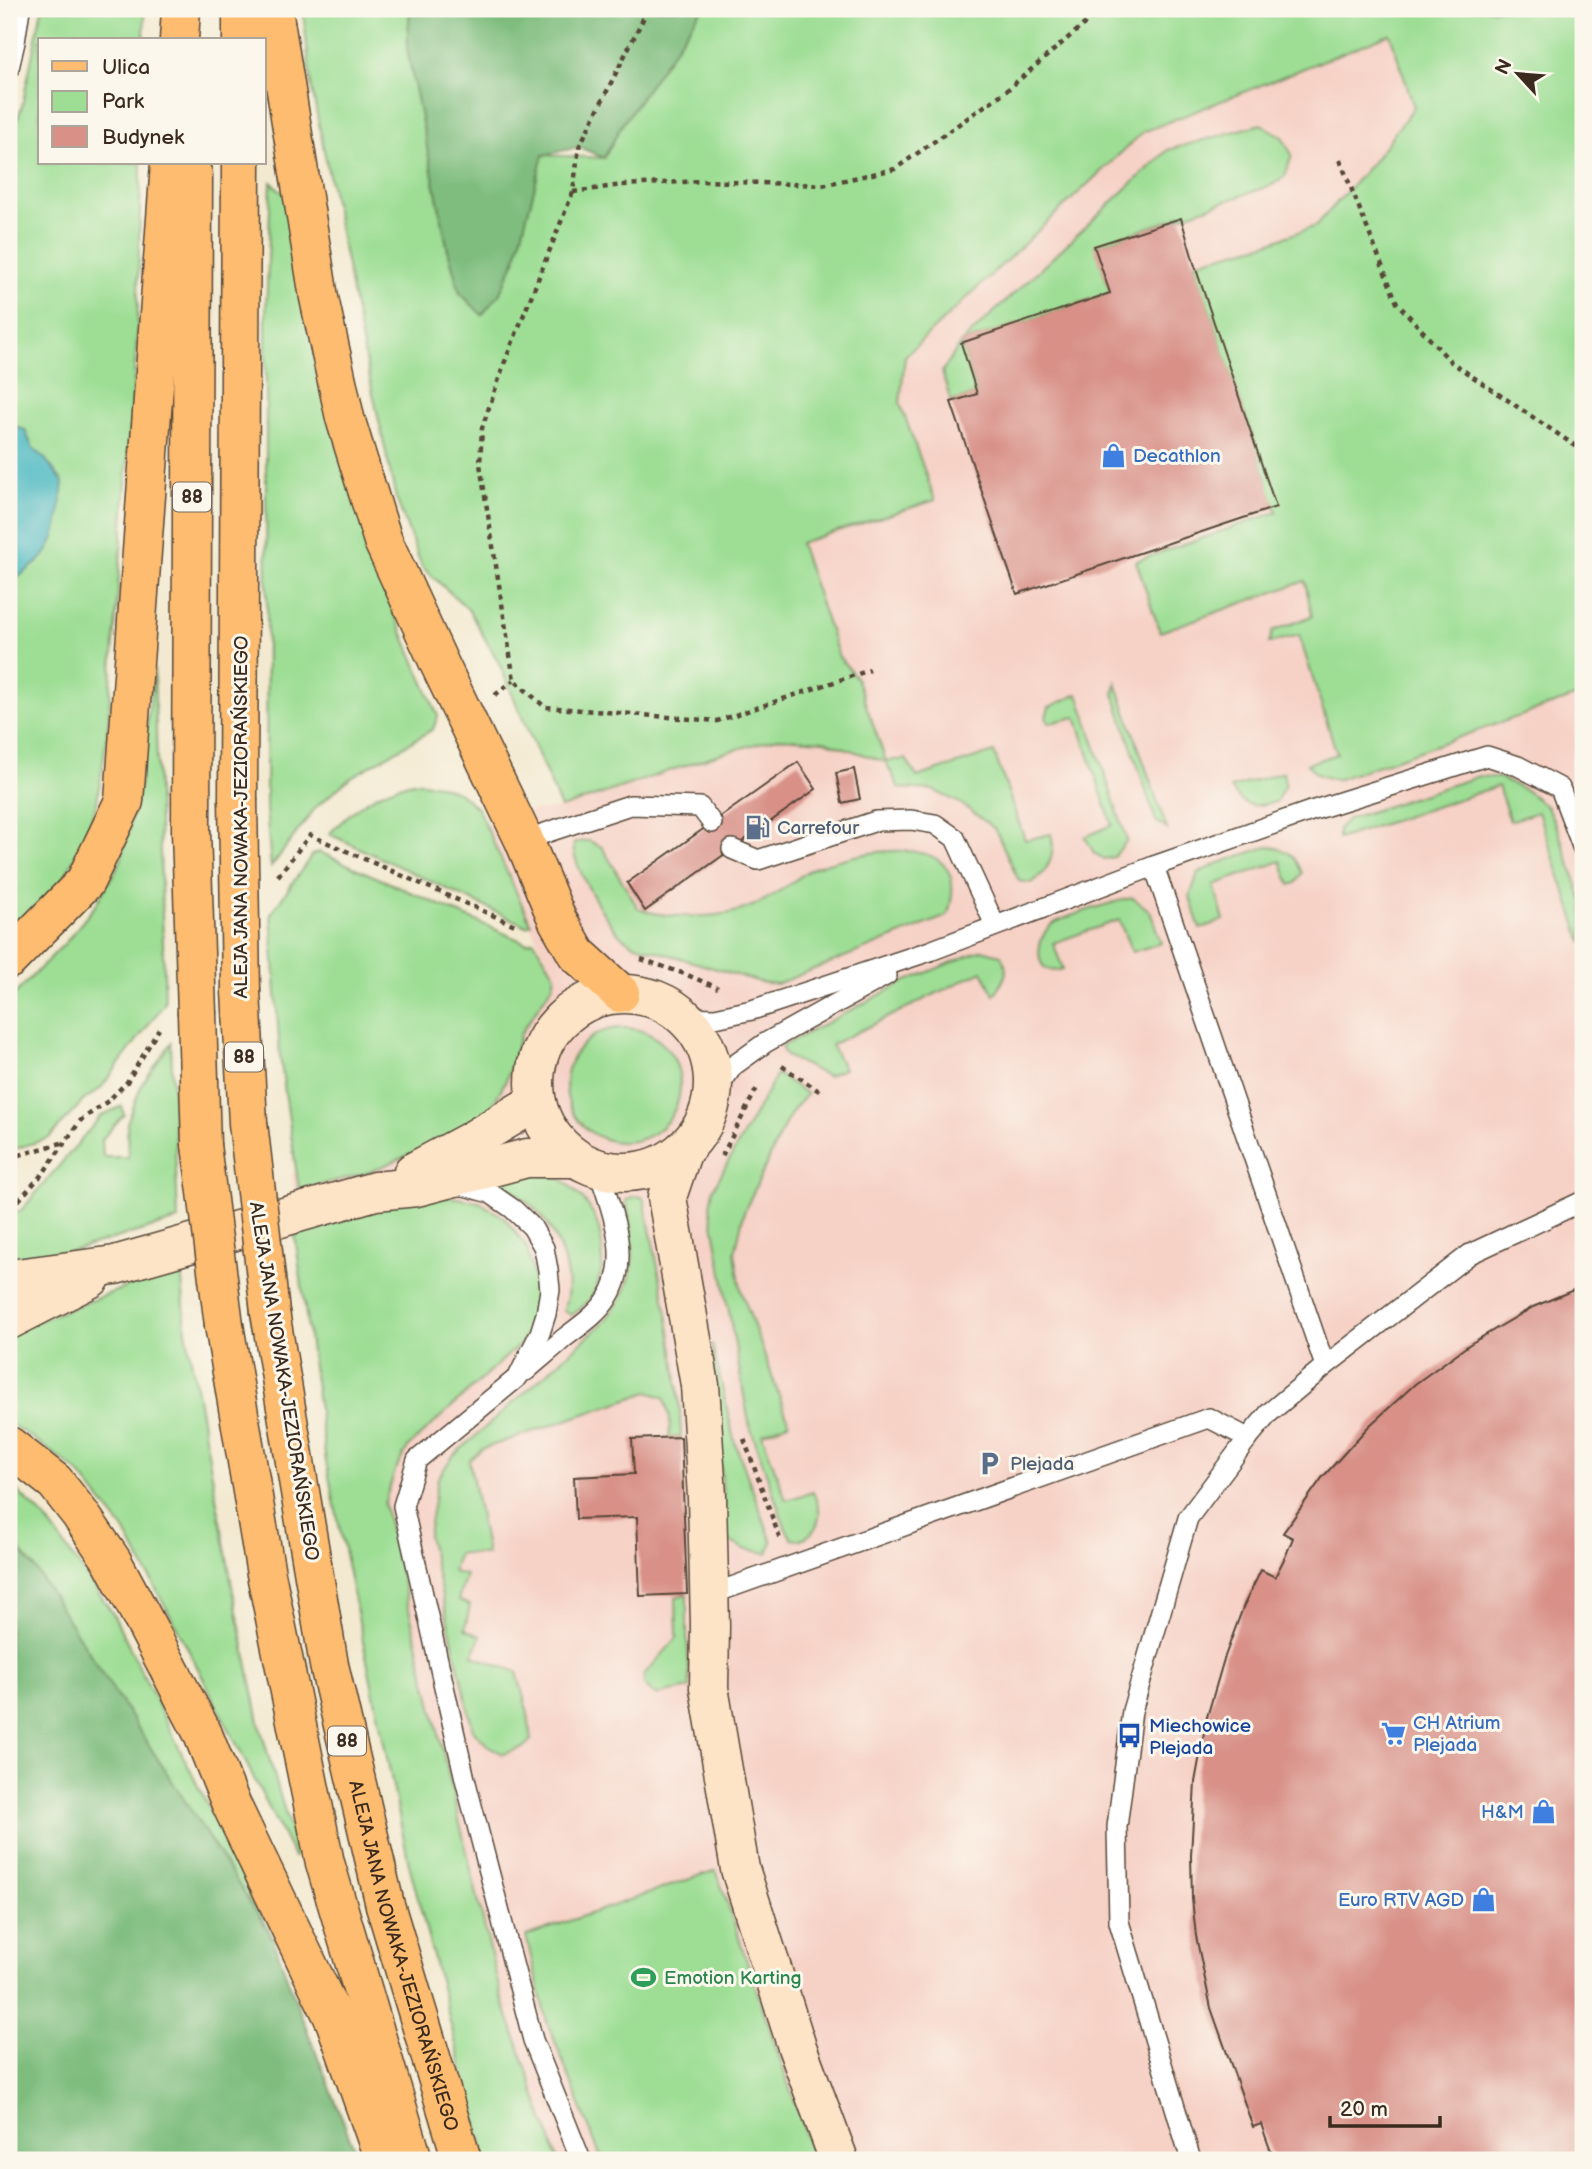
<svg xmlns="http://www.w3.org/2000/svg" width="1592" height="2169" font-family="'Balsamiq Sans',sans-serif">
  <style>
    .built { fill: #f6d1c6 }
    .green { fill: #9dde94; stroke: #6c8459; stroke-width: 2 }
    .forest { fill: #7ebd7e; stroke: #5c744e; stroke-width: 2 }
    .water { fill: #49b8c1; stroke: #427170; stroke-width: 2 }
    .building { fill: #d89087 }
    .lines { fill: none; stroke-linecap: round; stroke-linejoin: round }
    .lane-casing { stroke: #574739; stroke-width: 22 }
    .secondary-casing { stroke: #574739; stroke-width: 41 }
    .primary-casing { stroke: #574739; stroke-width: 41 }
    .path { stroke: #574739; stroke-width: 4.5; stroke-dasharray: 5 5; stroke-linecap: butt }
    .lane { stroke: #fff; stroke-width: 19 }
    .secondary { stroke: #fee4c6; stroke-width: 38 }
    .primary { stroke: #fdbc70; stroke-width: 38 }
    .primary-bridge-casing { stroke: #574739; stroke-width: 41; stroke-linecap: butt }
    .primary-bridge { stroke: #fdbc70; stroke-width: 38 }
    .labels { text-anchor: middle; stroke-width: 6; stroke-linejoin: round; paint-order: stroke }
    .shield { fill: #fbf7ec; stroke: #75685c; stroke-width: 2 }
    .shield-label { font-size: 18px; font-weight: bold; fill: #3b2a1e }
    .shop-label { font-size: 19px; fill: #366cbe; stroke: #fbf7ec; text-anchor: start }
    .street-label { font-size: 19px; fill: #3b2a1e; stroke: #fbf7ec }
    .service-label { font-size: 19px; fill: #4e5e75; stroke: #fbf7ec; text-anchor: start }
    .transit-label { font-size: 19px; fill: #164399; stroke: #fbf7ec; text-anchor: start }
    .leisure-label { font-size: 19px; fill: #27864d; stroke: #fbf7ec; text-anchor: start }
  </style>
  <rect width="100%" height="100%" fill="#fbf7ec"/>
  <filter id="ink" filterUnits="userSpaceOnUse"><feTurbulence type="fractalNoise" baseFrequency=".0143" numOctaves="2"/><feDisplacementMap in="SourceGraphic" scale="14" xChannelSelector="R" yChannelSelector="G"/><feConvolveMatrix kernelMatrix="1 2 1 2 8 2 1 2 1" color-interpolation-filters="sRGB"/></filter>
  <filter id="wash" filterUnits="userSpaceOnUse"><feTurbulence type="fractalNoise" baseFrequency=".00686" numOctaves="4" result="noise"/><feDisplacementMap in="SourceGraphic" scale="28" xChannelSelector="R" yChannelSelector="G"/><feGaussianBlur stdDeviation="1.57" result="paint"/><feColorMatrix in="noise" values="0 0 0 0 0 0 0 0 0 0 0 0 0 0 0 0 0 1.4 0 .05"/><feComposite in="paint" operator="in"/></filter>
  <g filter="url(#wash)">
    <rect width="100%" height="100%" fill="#f3e9d0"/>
    <polygon class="built" points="1247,9 1391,34 1583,628 1583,2160 486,2160 305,1302 292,1173 392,1146 530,984 551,969 483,826 511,813 561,808 719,754 778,738 824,741 885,761 856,677 839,657 800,542 771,449"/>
    <g class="green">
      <polygon points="42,9 145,9 144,40 40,40 40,163 141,163 137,337 107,736 97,802 86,836 66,874 44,904 9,940 9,586 18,575 42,557 46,460 32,447 25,430 9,424 9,143 22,106"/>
      <path d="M303,9H410L407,49L448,250L460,293L515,261L543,155L604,158L622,125L702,9H1583V694L1336,780L1318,775L1307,764L1337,754L1299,635L1269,643L1273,631L1312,616L1305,581L1160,632L1136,561L1277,512L1194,263L1268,243L1316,226L1372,163L1414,107L1390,34L1143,132L905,356L900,403L935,500L800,543L839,657L856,677L886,761L906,759L917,777L994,752L1025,840L1051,834C1057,854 1048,871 1032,883L1019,881L995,829L960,803L933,790L899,788L886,762L824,741L778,738L719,754L561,808L499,663L468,609L422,567L396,498L363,348L311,84Z"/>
      <polygon points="1261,124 1282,137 1292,155 1285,176 1272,185 1095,246 1110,293 961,343 977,394 951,402 942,372 961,343 1168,150"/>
      <polygon points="271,182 291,200 367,539 388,599 438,716 433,729 350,778 316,807 271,867 266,808 267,606 266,493 266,313"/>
      <polygon points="154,669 165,1003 100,1089 84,1100 49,1138 9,1151 9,1000 66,942 95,906 121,861 140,782"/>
      <polygon points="1116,683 1167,829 1156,821 1114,694"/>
      <polygon points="1078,694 1127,840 1114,857 1104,859 1094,853 1085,837 1112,825 1076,717 1049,723 1046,717 1049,707"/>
      <path d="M1283,772L1285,785L1276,802C1253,807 1244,809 1231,788Z"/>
      <polygon points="1479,776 1501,778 1527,791 1547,807 1558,830 1583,903 1583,944 1538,812 1510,821 1498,786 1338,839 1338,829 1348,819"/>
      <path d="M412,782L439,785L460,793L478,809L531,924L526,926L329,834C356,806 374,792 412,782Z"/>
      <path d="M583,841H589L602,847L638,908C661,919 713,918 738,911C760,905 775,894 794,881C801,876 808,869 816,867C864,850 978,826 947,916L777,984L760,982L633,944C628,941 623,938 619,934C606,920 569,861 574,843Z"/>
      <path d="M1269,846C1289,851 1294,853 1302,873L1296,883L1290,885L1281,861L1214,885L1224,920L1200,929L1190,897L1198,873L1219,863Z"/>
      <polygon points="319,852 526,943 534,941 555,975 553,985 521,1033 507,1078 490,1110 436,1143 367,1173 299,1190 280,1057 271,914 312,855"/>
      <path d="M1133,898L1150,911L1161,943L1132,952L1119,920L1053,943L1063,969C1034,979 1034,942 1050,926C1058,918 1119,900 1133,898Z"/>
      <path d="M982,950L1001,955C1011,971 1004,981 994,995L982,971L831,1045L844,1069L827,1076L786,1056L781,1047L904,982Z"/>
      <circle cx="623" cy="1085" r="57"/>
      <polygon points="171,1043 178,1220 30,1263 9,1261 9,1208 20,1212 101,1116 122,1106 124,1114 102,1139 103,1157 128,1157 127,1123 142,1084"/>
      <path d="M777,1074L807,1094L794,1109L785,1124L744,1212L735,1253L741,1290L789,1423L762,1434L786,1500L813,1492C815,1497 818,1504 819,1509C821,1526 809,1542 792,1539L785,1527L749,1423L710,1206L713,1189Z"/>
      <path d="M509,1175C521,1175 548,1173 558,1178C564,1180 571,1187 575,1191C582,1198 588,1204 592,1212C609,1244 607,1296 571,1315L564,1311V1308C575,1278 559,1237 540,1214C530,1202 516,1195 506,1184Z"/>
      <polygon points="445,1196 479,1202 505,1218 527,1248 535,1282 533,1324 521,1343 408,1447 395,1471 384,1504 500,1992 558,2160 486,2160 409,1864 326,1462 295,1235 409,1199"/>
      <path d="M635,1196L642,1197L644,1200C660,1278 679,1357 681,1437L669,1438L670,1418L664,1397L648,1392L482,1449L469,1460L487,1554L458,1553L453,1572L466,1575L458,1600L470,1605L465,1629L480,1636L473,1656L517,1672L528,1714L531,1740L524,1747L503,1754L487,1745L473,1730L428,1535L438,1478L453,1456L601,1325C640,1282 636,1255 626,1201L627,1199Z"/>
      <polygon points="181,1266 186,1331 233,1591 260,1727 297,1853 294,1857 180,1633 124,1530 78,1472 37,1441 9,1423 9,1332"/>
      <polygon points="712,1343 734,1440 772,1542 768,1553 744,1549 726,1539"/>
      <polygon points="9,1483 45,1518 112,1612 273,1938 34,1567 9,1537"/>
      <polygon points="687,1594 687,1637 690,1688 655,1695 644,1685 644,1675 677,1638 676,1597"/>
      <polygon points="716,1870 814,2160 602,2160 546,2019 526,1936"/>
    </g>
    <g class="forest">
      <polygon points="410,9 702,9 622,125 604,158 579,147 543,155 515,261 499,295 482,315 460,293 448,250 407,49"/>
      <path d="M9,1537L34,1567L273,1938C298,2014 331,2085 358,2160H9Z"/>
    </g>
    <path class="water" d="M9,424L25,430L32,447L46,460L63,482C60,507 60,537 43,557C33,568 20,573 9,586Z"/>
    <g id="blocks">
      <g class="building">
        <polygon points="1181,218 1194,263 1276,507 1017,594 951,402 977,394 961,343 1110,293 1094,246"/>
        <polygon points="798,762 816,789 645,911 627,883"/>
        <polygon points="854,769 860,799 842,803 836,773"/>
        <polygon points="1583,1286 1583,2160 1274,2160 1261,2124 1253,2127 1211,2008 1196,1936 1192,1899 1191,1856 1195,1782 1207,1717 1224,1659 1244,1605 1261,1570 1275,1577 1286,1555 1293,1538 1283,1533 1322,1478 1368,1427 1415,1384 1470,1344 1533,1307"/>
        <polygon points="681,1437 687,1594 640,1596 637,1517 576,1519 574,1477 634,1474 632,1439"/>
      </g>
    </g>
  </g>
  <g filter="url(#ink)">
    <use href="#blocks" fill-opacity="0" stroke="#574739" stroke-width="2"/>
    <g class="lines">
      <defs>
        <g id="lane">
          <polyline points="9,68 15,42 20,9"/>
          <polyline points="524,840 630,805 700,807 712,823"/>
          <polyline points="732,849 758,860 876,821 911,820 935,824 955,838 995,925"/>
          <polyline points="1154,866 1325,1366"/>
          <polyline points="684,1017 715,1018 752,1010 930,951 1154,866 1311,811 1487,756 1518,766 1560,788 1583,849"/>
          <polyline points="712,1097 733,1066 765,1043 887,975"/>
          <polyline points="457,1186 464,1186 490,1193 513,1209 532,1227 544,1248 548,1270 550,1290 546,1314 540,1333 518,1377 417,1460 403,1506 465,1779 533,2040 581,2160"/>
          <path d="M526,1371C538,1360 551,1350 563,1339C578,1327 596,1316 607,1299C633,1260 611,1208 598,1169"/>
          <polyline points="709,1595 1209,1418 1248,1438"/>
          <polyline points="1191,2160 1119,1922 1117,1827 1132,1711 1188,1518 1248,1438 1269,1413 1325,1366 1470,1254 1583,1201"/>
        </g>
        <g id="secondary">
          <circle cx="624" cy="1083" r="89"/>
          <polyline points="683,1150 667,1197 700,1385 707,1497 710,1626 709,1688 740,1869 797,2047 839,2160"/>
          <polyline points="413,1172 469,1142 536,1102"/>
          <polyline points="9,1279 115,1265 375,1191 417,1187 527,1158 574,1158"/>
          <polyline points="9,1320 91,1278"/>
        </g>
        <g id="primary">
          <polyline points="273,9 319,298 345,418 383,541 439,663 524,840 558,921 577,954 620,993"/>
          <polyline points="179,40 181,9"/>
          <polyline points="242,40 242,9"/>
          <polyline points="238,798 241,163"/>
          <polyline points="191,831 193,175"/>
          <polyline points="9,959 85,882 124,801 170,163"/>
          <polyline points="241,991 248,1123"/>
          <polyline points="197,1014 201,1145"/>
          <path id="s1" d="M270,1312L329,1665L385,1905L462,2160"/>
          <polyline points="224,1325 266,1574 325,1863 413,2160"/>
          <polyline points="9,1446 55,1482 80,1514 112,1561 142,1617 202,1732 231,1804 335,2021 384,2160"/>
        </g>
      </defs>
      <use href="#lane" class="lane-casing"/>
      <use href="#secondary" class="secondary-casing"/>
      <use href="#primary" class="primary-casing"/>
      <g class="path">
        <polyline points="648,9 579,147 573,192 504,364 482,428 480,464 514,680 545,707 717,721 870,670"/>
        <polyline points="1340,160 1397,303 1451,362 1583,451"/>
        <polyline points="573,192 622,185 703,181 822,185 895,169 1006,91 1102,9"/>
        <polyline points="495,695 514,680"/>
        <polyline points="278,876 310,835 517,926"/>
        <polyline points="641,959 685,974 718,988"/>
        <polyline points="782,1066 819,1091"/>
        <polyline points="722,1156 758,1086"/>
        <polyline points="9,1158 65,1142"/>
        <polyline points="9,1196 19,1200 44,1172 81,1120 108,1101 127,1082 159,1029"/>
        <polyline points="744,1439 780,1539"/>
      </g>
      <use href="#lane" class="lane"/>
      <use href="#secondary" class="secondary"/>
      <use href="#primary" class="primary"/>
      <defs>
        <g id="primary-bridge">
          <polyline points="238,798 241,991"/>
          <polyline points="191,831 197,1014"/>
          <polyline points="248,1123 270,1312"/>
          <polyline points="201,1145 224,1325"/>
        </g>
      </defs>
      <use href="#primary-bridge" class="primary-bridge-casing"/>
      <use href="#primary-bridge" class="primary-bridge"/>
    </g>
  </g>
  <defs>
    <symbol id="shop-bare" viewBox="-9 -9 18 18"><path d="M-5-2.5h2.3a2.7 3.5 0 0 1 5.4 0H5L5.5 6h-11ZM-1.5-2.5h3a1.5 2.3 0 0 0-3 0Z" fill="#3f7fe0" stroke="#fbf7ec" stroke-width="2.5" paint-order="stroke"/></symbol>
    <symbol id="fuel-bare" viewBox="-9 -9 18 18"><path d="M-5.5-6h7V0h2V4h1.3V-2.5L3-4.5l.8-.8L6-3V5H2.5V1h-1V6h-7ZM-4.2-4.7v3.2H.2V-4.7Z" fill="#5c6f8a" stroke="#fbf7ec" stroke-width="2.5" paint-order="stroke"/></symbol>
    <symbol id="parking-bare" viewBox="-9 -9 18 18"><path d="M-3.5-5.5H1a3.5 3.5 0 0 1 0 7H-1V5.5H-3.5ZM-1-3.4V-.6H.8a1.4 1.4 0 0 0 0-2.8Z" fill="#5c6f8a" stroke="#fbf7ec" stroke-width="2.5" paint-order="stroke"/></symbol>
    <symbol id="supermarket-bare" viewBox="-9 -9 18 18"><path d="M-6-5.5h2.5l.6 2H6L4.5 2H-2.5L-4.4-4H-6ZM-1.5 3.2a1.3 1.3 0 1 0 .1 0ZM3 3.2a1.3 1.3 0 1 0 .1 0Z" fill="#3f7fe0" stroke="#fbf7ec" stroke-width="2.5" paint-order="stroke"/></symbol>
    <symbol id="bus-bare" viewBox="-9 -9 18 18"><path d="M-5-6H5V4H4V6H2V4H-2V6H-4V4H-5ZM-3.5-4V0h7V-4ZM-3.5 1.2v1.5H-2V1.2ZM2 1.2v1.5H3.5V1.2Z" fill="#1a4fb4" stroke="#fbf7ec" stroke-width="2.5" paint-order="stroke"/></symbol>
    <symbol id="stadium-bare" viewBox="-9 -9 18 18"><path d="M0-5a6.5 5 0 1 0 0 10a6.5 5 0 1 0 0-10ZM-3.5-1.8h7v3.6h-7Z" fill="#2e9e5b" stroke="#fbf7ec" stroke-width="2.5" paint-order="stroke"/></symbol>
  </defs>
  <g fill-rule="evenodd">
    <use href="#shop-bare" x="1096" y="438" width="35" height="35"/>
    <use href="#fuel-bare" x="740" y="810" width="35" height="35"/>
    <use href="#parking-bare" x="972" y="1446" width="35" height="35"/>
    <use href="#supermarket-bare" x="1376" y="1716" width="35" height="35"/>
    <use href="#bus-bare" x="1112" y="1718" width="35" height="35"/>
    <use href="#shop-bare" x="1526" y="1794" width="35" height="35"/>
    <use href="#shop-bare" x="1466" y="1882" width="35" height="35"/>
    <use href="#stadium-bare" x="626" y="1960" width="35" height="35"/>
  </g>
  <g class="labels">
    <g class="shield">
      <rect x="173" y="482.5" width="38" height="29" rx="5"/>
      <rect x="225" y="1042.5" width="38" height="29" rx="5"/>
      <rect x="328" y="1726.5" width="38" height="29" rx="5"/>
    </g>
    <g class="shield-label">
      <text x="192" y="503">88</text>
      <text x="244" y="1063">88</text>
      <text x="347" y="1747">88</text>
    </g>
    <g class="shop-label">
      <text x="1133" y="462">Decathlon</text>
      <text x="1413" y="1729">CH Atrium<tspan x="1413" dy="22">Plejada</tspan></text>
      <text x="1524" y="1818" text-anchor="end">H&amp;M</text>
      <text x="1464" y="1906" text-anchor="end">Euro RTV AGD</text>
    </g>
    <g class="street-label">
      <text transform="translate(240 817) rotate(-90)" y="7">ALEJA JANA NOWAKA-JEZIORAŃSKIEGO</text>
      <text transform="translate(285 1381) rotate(81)" y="7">ALEJA JANA NOWAKA-JEZIORAŃSKIEGO</text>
      <text dy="7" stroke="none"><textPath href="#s1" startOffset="658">ALEJA JANA NOWAKA-JEZIORAŃSKIEGO</textPath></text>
    </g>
    <g class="service-label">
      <text x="777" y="834">Carrefour</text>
      <text x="1010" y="1470">Plejada</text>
    </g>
    <g class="transit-label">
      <text x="1149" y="1732">Miechowice<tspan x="1149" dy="22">Plejada</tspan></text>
    </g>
    <g class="leisure-label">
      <text x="664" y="1984">Emotion Karting</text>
    </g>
  </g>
  <rect width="1592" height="2169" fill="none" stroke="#fbf7ec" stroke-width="35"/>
  <rect x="38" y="38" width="228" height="126" fill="#fbf7ec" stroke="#aea59a" stroke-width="2"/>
  <rect x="52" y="61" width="35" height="10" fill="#fdbc70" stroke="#aea59a" stroke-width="2"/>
  <text x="102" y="74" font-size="21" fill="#3b2a1e">Ulica</text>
  <rect x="52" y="91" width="35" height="21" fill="#9dde94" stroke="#aea59a" stroke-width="2"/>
  <text x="102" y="108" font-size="21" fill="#3b2a1e">Park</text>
  <rect x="52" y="126" width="35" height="21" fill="#d89087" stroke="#aea59a" stroke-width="2"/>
  <text x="102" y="144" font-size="21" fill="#3b2a1e">Budynek</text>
  <g transform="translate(1518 74) rotate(296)" stroke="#fbf7ec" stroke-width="5" paint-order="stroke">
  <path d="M0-5L12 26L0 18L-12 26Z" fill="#3b2a1e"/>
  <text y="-10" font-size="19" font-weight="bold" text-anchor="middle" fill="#3b2a1e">N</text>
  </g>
  <path d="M1330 2116v10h110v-10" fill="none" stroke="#3b2a1e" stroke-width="3.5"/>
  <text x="1340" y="2116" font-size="21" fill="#3b2a1e" stroke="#fbf7ec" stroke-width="5" paint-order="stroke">20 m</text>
</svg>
